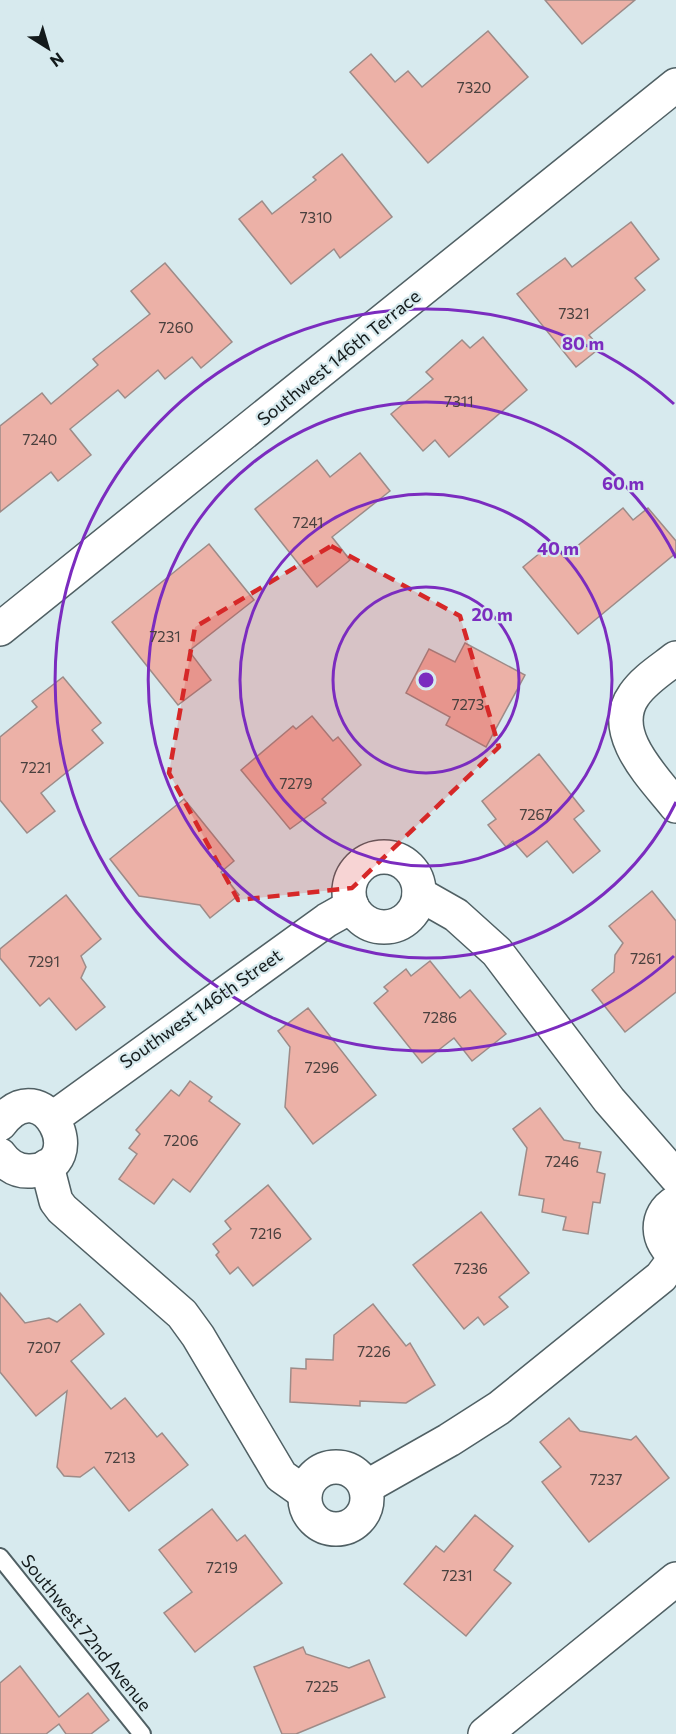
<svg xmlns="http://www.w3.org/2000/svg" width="676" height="1734" font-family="Commissioner,sans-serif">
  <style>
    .building { fill: #ecb1a7; stroke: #9d8b88; stroke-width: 1.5 }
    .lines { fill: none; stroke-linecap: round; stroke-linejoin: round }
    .lane-casing { stroke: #506064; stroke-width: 20 }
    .street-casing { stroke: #506064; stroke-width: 36 }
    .secondary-casing { stroke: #506064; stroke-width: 36 }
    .lane { stroke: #fff; stroke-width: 16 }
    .street { stroke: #fff; stroke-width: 33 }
    .secondary { stroke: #fff; stroke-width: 33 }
    .marked { fill: #d62828; fill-opacity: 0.2; stroke: #d62828; stroke-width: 4.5; stroke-dasharray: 12 8; stroke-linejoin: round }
    .ring { fill: none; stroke: #7b2cbf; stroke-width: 3 }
    .labels { text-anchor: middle; stroke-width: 4.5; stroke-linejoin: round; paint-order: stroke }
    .number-label { font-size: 15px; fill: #49403e }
    .street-label { font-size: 18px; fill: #131a1b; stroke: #d7eaee }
    .centre { fill: #7b2cbf; stroke: #d7eaee; stroke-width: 3 }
    .ring-label { font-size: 18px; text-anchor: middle; font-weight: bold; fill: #7b2cbf; stroke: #d7eaee; stroke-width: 4.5; stroke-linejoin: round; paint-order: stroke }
  </style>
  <rect width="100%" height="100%" fill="#d7eaee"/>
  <g class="building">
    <polygon points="545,0 635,0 582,44"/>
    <polygon points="488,31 528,77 428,163 350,72 371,54 395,82 408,71 422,87"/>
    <polygon points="342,154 392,217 340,258 334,249 291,284 239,219 262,201 272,214 316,180 313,177"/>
    <polygon points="631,222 659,259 635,278 645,290 589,335 600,348 576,367 517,294 565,258 572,267"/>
    <polygon points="165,263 232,342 201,368 192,357 165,379 158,370 125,398 118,390 70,429 91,455 58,481 51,472 0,512 0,426 42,393 51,404 98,365 93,359 150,314 131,291"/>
    <polygon points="483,337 527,390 449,457 435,440 423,451 391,414 433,379 426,372 462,340 470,348"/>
    <polygon points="360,453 390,491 332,537 350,560 317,587 255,509 317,460 330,477"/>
    <polygon points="623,508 633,520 648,508 676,541 676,553 578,634 523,567 552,543 564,557"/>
    <polygon points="209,544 254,600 189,651 211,680 178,705 112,622"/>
    <polygon points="465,643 525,675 486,747 446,725 450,717 406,693 429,649 455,662"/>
    <polygon points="63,677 101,723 92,730 103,743 41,793 55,811 27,833 0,800 0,737 37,707 32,701"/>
    <polygon points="312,716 333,741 338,737 361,765 322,799 326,803 290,829 241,770 293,726 296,729"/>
    <polygon points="539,754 584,811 574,819 600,851 573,873 547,841 527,857 513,841 506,847 488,825 496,819 482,801"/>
    <polygon points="184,799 234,861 221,872 239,895 210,918 200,905 139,896 110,859"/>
    <polygon points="652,891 676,921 676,992 625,1032 592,990 614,972 615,955 623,943 609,926"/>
    <polygon points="66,895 101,939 81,956 86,967 81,978 105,1007 76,1030 49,998 40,1006 0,958 0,949"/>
    <polygon points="430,961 460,998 470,990 506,1034 472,1061 454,1038 422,1063 374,1003 388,991 384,987 406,969 411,976"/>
    <polygon points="308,1008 376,1095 313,1144 285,1107 290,1047 278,1031"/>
    <polygon points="190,1081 212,1097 209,1101 240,1124 190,1192 173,1179 154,1204 119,1179 137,1154 129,1148 140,1134 136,1130 171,1090 179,1096"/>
    <polygon points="540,1108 564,1140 580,1143 579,1148 601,1152 597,1172 605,1174 600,1203 593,1202 588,1234 563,1230 566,1217 542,1212 544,1199 519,1195 527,1148 513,1129"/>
    <polygon points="268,1185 311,1239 253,1286 238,1267 230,1274 216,1255 219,1252 213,1244 231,1229 225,1221"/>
    <polygon points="481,1212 529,1273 499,1297 508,1307 484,1325 478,1317 464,1329 413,1265"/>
    <polygon points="0,1293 25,1323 49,1318 57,1322 80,1304 104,1334 71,1361 111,1409 125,1398 157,1437 162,1433 188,1465 129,1511 94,1467 80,1477 64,1476 57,1467 67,1391 36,1416 0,1372"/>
    <polygon points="373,1304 406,1346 410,1343 435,1385 406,1403 360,1401 360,1406 290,1402 291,1368 306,1369 306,1359 333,1360 334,1335"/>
    <polygon points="569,1418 580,1431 631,1440 636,1436 669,1478 589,1542 542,1482 561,1467 540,1442"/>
    <polygon points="212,1509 237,1541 245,1535 282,1583 195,1652 164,1613 192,1592 159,1550"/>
    <polygon points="475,1515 513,1546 494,1570 511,1583 466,1636 404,1584 436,1546 444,1552"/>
    <polygon points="303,1647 306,1654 349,1668 369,1660 385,1697 296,1734 282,1734 254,1667"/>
    <polygon points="20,1666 59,1717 88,1693 109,1720 91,1734 66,1734 59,1724 46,1734 0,1734 0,1683"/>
  </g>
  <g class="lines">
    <defs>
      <polyline id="lane" points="0,1557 142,1734"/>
      <g id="street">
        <polyline points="0,629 676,85"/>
        <path d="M676,658C662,669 644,680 634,695C607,733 654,778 676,806"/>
        <circle cx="384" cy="892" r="35"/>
        <polyline points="419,894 456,915 497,952 609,1100 676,1177"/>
        <polyline points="53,1118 327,920 352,906"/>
        <path d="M0,1124C43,1065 94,1167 31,1171C17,1172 7,1165 0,1155"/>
        <polyline points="47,1166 56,1201 62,1209 182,1314 198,1336 281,1476 305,1493"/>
        <path d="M676,1202C654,1215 656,1242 676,1256"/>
        <circle cx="336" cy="1498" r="31"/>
        <polyline points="366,1487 449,1440 499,1408 661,1277 676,1257"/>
      </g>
      <polyline id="secondary" points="485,1734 676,1579"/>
    </defs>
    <use href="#lane" class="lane-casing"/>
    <use href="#street" class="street-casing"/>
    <use href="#secondary" class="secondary-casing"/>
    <use href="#lane" class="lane"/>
    <use href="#street" class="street"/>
    <use href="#secondary" class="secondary"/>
  </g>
  <path class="marked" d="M331,546L460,616L499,747L352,888L238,900L169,773L195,627Z"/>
  <g class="ring">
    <circle cx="426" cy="680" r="93"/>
    <circle cx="426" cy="680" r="186"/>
    <path d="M676 802A278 278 0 1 1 676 558"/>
    <path d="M674 956A371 371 0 1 1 674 404"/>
  </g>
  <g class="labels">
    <g class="number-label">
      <text x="474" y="93">7320</text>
      <text x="316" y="223">7310</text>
      <text x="574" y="319">7321</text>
      <text x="176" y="333">7260</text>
      <text x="459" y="407">7311</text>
      <text x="40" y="445">7240</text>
      <text x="308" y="528">7241</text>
      <text x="165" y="642">7231</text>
      <text x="468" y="710">7273</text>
      <text x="36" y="773">7221</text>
      <text x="296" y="789">7279</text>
      <text x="536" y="820">7267</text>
      <text x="646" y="964">7261</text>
      <text x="44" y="967">7291</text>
      <text x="440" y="1023">7286</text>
      <text x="322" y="1073">7296</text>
      <text x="181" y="1146">7206</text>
      <text x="562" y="1167">7246</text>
      <text x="266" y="1239">7216</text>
      <text x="471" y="1274">7236</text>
      <text x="44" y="1353">7207</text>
      <text x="374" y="1357">7226</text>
      <text x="120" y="1463">7213</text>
      <text x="606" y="1485">7237</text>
      <text x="222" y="1573">7219</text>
      <text x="457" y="1581">7231</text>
      <text x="322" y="1692">7225</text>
    </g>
    <g class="street-label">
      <text transform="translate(339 358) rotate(-39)" y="6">Southwest 146th Terrace</text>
      <text transform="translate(201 1009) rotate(-35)" y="6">Southwest 146th Street</text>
      <text transform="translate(86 1633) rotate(51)" y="6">Southwest 72nd Avenue</text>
    </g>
  </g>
  <circle cx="426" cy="680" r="9" class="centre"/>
  <g class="ring-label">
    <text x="583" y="350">80 m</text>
    <text x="623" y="490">60 m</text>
    <text x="558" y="555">40 m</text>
    <text x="492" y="621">20 m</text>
  </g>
  <g transform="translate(48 48) rotate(143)" stroke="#d7eaee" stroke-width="4.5" paint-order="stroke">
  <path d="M0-4.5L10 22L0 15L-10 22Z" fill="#131a1b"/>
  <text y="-9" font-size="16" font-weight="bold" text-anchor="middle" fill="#131a1b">N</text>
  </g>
</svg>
